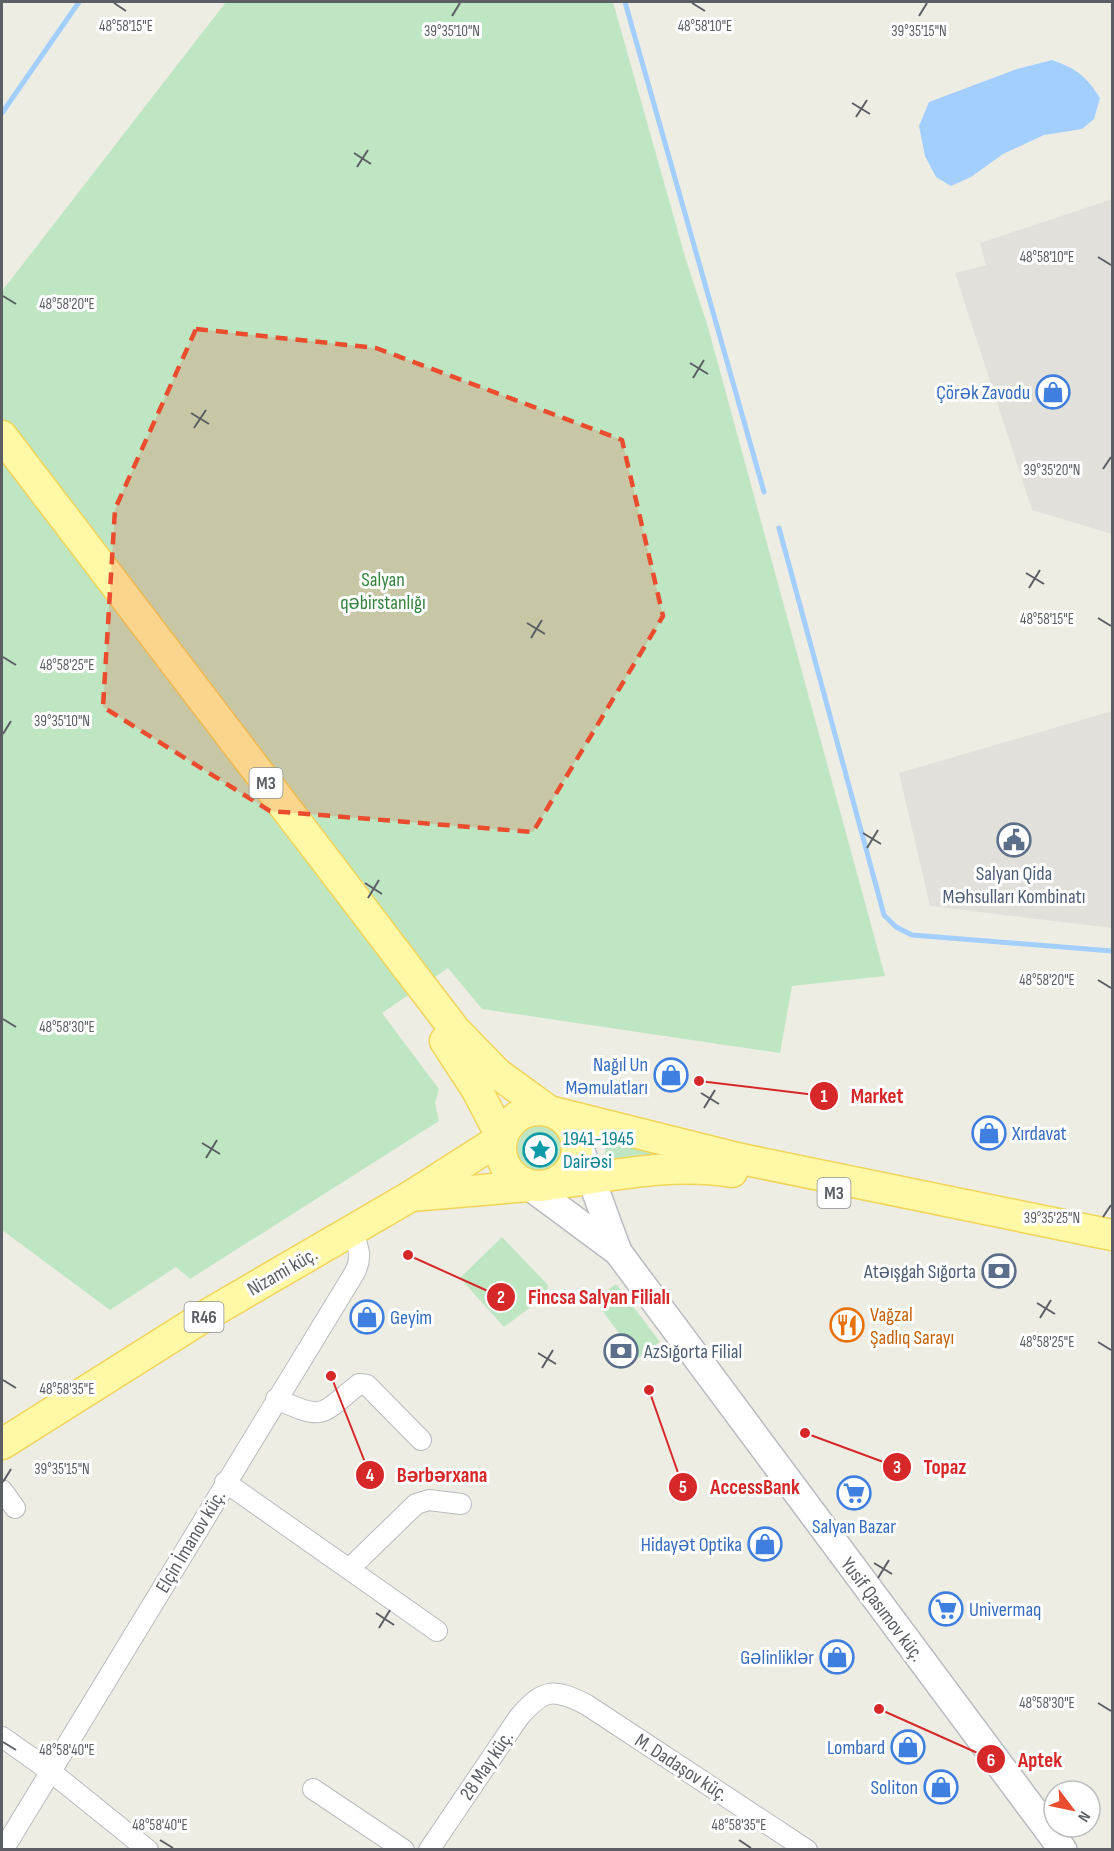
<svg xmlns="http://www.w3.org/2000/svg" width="1114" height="1851" font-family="'Sofia Sans Condensed',sans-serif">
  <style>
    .industrial { fill: #e2e0db }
    .green { fill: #bfe6c3 }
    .water { fill: #a2cfff }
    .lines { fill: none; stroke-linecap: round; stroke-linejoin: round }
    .stream { stroke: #a2cfff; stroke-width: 5 }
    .street-casing { stroke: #b8bbc0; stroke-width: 22 }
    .secondary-casing { stroke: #b9bbc2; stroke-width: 30 }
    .primary-casing { stroke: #f2d458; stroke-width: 33 }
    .street { stroke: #fff; stroke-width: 20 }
    .secondary { stroke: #fff; stroke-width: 27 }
    .primary { stroke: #fff8a7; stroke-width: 30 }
    .marked { fill: #ea4c2d; fill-opacity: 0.2; stroke: #ea4c2d; stroke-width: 4.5; stroke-dasharray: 12 8; stroke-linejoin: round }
    .ticks { fill: none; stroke: #5b5e64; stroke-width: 2 }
    .labels { text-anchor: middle; stroke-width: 6; stroke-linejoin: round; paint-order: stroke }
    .shield { fill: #fff; stroke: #8c8e92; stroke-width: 1.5 }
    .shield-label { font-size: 18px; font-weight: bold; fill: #5b5e64 }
    .shop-label { font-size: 20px; fill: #366cbe; stroke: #fff; text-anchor: end }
    .park-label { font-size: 20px; fill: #33833f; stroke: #fff }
    .service-label { font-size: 20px; fill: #4e5e75; stroke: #fff }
    .culture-label { font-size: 20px; fill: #0d838f; stroke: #fff; text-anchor: start }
    .street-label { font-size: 20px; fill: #5b5e64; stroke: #fff }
    .food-label { font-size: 20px; fill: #c56008; stroke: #fff; text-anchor: start }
    .ticks-label { font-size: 15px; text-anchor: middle; fill: #5b5e64; stroke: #fff; stroke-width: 6; stroke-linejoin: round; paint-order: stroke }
    .leader { fill: none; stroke: #d62828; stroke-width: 2 }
    .callout-dot { fill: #d62828; stroke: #fff; stroke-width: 2 }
    .mark-label { font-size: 18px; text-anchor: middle; font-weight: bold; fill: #fff }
    .callout-label { font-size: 21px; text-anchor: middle; font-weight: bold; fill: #d62828; stroke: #fff; stroke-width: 6; stroke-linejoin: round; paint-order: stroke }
  </style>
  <rect width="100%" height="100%" fill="#eeede3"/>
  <g class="industrial">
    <polygon points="1112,199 1112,534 1032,510 955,273 986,265 980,243"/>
    <polygon points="1112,711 1112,928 930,906 899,773"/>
  </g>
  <g class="green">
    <polygon points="226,2 613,2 686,260 708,327 885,976 792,986 780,1053 482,1009 448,968 382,1013 439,1089 435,1103 439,1121 190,1279 176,1267 110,1310 2,1230 2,291"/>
    <circle cx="540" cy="1149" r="23"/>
    <polygon points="606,1140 668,1157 604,1165"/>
    <polygon points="502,1237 548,1285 547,1295 504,1327 460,1278"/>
    <polygon points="616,1284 660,1342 638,1358 594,1300"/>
  </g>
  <path class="water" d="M1052,60C1077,69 1086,76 1100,98L1094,119L1082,129L1044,135L1003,154L971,177L951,186L936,177L925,156L919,126L929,102L1017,69Z"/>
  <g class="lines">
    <g class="stream">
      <polyline points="625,2 764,492"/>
      <polyline points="2,113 79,2"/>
      <polyline points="779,528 884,915 896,927 912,935 1112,951"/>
    </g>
    <defs>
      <g id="street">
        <path d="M276,1399C325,1420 318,1417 359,1384L367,1385L421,1440"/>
        <polyline points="225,1482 437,1631"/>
        <polyline points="2,1490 15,1508"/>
        <polyline points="349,1569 416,1504 429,1500 461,1504"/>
        <polyline points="2,1737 50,1771 148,1850"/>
        <polyline points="313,1789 404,1850"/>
        <path d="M3,1850L355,1272C363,1256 358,1247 352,1230"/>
        <path d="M429,1850L519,1717C544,1688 554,1688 587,1705L807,1850"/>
      </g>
      <g id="secondary">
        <polyline points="529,1186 618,1252 575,1135"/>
        <polyline points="618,1252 1063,1850"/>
      </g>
      <g id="primary">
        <polyline points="2,436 455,1030 498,1074 549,1111 741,1159 1112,1235"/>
        <polyline points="445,1041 477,1090 502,1138 411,1196 529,1186"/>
        <circle cx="539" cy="1148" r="38"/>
        <path d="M553,1184C612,1176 672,1162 732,1172"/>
        <polyline points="2,1444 205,1316 411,1196"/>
      </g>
    </defs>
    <use href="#street" class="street-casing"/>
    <use href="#secondary" class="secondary-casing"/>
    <use href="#primary" class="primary-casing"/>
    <use href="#street" class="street"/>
    <use href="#secondary" class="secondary"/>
    <use href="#primary" class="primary"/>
  </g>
  <path class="marked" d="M196,329L376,348L622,440L663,616L533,832L270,811L103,707L115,509Z"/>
  <path class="ticks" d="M114,3L126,11M692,3L705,11M452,16L460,3M919,16L927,3M852,103L870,114M856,117L867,100M354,153L371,164M357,167L368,150M1098,257L1111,265M3,296L16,304M690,363L708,374M693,378L704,360M191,413L209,424M194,428L206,410M1103,469L1111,457M1026,573L1044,584M1029,588L1040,570M1098,618L1111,626M527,623L545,634M531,638L542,620M3,657L16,665M3,734L11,721M863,833L881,844M867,848L878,830M365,883L382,894M368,898L379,880M1098,980L1111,988M3,1019L16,1027M701,1093L719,1104M704,1108L715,1090M202,1143L220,1154M206,1158L217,1140M1103,1217L1111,1205M1037,1303L1055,1314M1040,1318L1051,1300M1098,1342L1111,1350M538,1353L556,1364M542,1368L553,1350M3,1380L16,1388M3,1482L11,1469M874,1563L892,1574M878,1578L889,1560M376,1613L394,1625M379,1628L390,1610M1098,1703L1111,1711M3,1742L16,1750M160,1840L173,1848M739,1840L751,1848"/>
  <defs>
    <symbol id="shop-ring" viewBox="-11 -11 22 22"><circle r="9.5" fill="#fff" stroke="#3f7fe0" stroke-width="1.5"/><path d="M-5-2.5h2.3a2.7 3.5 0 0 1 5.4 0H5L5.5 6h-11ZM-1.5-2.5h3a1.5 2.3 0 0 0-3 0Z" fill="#3f7fe0"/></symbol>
    <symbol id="civic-ring" viewBox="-11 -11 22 22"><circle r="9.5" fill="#fff" stroke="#5c6f8a" stroke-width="1.5"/><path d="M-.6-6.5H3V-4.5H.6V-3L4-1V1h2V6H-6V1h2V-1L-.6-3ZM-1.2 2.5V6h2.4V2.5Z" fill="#5c6f8a"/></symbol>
    <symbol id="sight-ring" viewBox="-11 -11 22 22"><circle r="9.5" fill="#fff" stroke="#0f9aa8" stroke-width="1.5"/><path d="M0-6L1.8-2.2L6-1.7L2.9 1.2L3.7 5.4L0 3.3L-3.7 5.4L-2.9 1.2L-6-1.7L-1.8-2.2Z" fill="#0f9aa8"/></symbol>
    <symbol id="bank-ring" viewBox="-11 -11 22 22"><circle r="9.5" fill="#fff" stroke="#5c6f8a" stroke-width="1.5"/><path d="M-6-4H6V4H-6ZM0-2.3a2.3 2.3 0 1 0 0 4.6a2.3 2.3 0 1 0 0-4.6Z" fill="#5c6f8a"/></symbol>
    <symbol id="restaurant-ring" viewBox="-11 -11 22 22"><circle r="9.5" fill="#fff" stroke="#e8710a" stroke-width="1.5"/><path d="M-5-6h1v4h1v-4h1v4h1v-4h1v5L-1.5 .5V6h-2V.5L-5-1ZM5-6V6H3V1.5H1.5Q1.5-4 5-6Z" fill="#e8710a"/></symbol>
    <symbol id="supermarket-ring" viewBox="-11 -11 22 22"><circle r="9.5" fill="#fff" stroke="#3f7fe0" stroke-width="1.5"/><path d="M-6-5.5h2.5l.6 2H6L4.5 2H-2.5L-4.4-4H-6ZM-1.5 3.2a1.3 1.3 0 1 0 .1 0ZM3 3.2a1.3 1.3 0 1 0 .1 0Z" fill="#3f7fe0"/></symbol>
  </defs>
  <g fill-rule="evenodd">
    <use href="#shop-ring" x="1034" y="373" width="38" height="38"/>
    <use href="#civic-ring" x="995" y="821" width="38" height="38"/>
    <use href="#shop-ring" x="652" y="1056" width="38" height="38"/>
    <use href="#shop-ring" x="970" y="1114" width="38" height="38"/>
    <use href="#sight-ring" x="521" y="1131" width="38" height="38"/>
    <use href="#bank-ring" x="980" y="1252" width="38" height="38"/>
    <use href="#shop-ring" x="348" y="1298" width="38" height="38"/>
    <use href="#restaurant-ring" x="828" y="1306" width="38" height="38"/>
    <use href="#bank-ring" x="602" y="1332" width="38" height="38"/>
    <use href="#supermarket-ring" x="835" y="1474" width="38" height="38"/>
    <use href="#shop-ring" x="746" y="1525" width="38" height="38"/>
    <use href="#supermarket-ring" x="927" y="1590" width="38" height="38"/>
    <use href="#shop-ring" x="818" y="1638" width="38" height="38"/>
    <use href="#shop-ring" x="889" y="1728" width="38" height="38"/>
    <use href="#shop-ring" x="922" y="1768" width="38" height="38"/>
  </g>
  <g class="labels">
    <g class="shield">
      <rect x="249.5" y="768" width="33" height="30" rx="4.5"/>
      <rect x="817.5" y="1178" width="33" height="30" rx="4.5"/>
      <rect x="184.5" y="1302" width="39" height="30" rx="4.5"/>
    </g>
    <g class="shield-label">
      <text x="266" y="789">M3</text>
      <text x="834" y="1199">M3</text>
      <text x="204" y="1323">R46</text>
    </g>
    <g class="shop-label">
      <text x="1030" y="399">Çörək Zavodu</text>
      <text x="648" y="1071">Nağıl Un<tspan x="648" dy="23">Məmulatları</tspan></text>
      <text x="1012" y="1140" text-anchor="start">Xırdavat</text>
      <text x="390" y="1324" text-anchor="start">Geyim</text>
      <text x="854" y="1533" text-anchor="middle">Salyan Bazar</text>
      <text x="742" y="1551">Hidayət Optika</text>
      <text x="969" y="1616" text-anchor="start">Univermaq</text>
      <text x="814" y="1664">Gəlinliklər</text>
      <text x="885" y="1754">Lombard</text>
      <text x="918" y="1794">Soliton</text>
    </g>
    <g class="park-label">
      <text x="383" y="586">Salyan<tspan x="383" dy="23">qəbirstanlığı</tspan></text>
    </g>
    <g class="service-label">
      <text x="1014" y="880">Salyan Qida<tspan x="1014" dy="23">Məhsulları Kombinatı</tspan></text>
      <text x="976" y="1278" text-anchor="end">Atəışgah Sığorta</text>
      <text x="644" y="1358" text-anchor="start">AzSığorta Filial</text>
    </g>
    <g class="culture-label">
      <text x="563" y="1145">1941-1945<tspan x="563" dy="23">Dairəsi</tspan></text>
    </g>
    <g class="street-label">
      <text transform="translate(282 1271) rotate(-30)" y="7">Nizami küç.</text>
      <text transform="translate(190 1541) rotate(-59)" y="7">Elçin İmanov küç.</text>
      <text transform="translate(883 1609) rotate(53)" y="7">Yusif Qasımov küç.</text>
      <text transform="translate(486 1765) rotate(-56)" y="7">28 May küç.</text>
      <text transform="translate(682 1767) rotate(33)" y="7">M. Dadaşov küç.</text>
    </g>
    <g class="food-label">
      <text x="870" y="1321">Vağzal<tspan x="870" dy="23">Şadlıq Sarayı</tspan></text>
    </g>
  </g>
  <g class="ticks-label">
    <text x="705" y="31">48°58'10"E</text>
    <text x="126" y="31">48°58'15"E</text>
    <text x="452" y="36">39°35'10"N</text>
    <text x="919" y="36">39°35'15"N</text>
    <text x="1047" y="262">48°58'10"E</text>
    <text x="67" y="309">48°58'20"E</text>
    <text x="1052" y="475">39°35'20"N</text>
    <text x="1047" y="624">48°58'15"E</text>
    <text x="67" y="670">48°58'25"E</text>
    <text x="62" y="726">39°35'10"N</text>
    <text x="1047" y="985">48°58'20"E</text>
    <text x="67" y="1032">48°58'30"E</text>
    <text x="1052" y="1223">39°35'25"N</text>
    <text x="1047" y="1347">48°58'25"E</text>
    <text x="67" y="1394">48°58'35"E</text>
    <text x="62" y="1474">39°35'15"N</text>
    <text x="1047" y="1708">48°58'30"E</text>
    <text x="67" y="1755">48°58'40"E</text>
    <text x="160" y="1830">48°58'40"E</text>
    <text x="739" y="1830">48°58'35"E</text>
  </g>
  <path class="leader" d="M699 1081L824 1096M408 1255L501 1297M805 1433L897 1467M331 1376L370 1475M649 1390L683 1487M879 1709L991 1759"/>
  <g class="callout-dot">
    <circle cx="699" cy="1081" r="6"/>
    <circle cx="408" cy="1255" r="6"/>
    <circle cx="805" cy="1433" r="6"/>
    <circle cx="331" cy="1376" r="6"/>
    <circle cx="649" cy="1390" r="6"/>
    <circle cx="879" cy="1709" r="6"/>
    <circle cx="824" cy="1096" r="15"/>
    <circle cx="501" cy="1297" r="15"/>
    <circle cx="897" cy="1467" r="15"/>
    <circle cx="370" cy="1475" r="15"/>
    <circle cx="683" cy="1487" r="15"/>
    <circle cx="991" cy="1759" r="15"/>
  </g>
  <g class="mark-label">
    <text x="824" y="1102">1</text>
    <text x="501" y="1303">2</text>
    <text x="897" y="1473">3</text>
    <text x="370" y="1481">4</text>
    <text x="683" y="1493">5</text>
    <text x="991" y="1766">6</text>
  </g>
  <g class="callout-label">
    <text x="877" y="1103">Market</text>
    <text x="599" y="1304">Fincsa Salyan Filialı</text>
    <text x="945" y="1474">Topaz</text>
    <text x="442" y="1482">Bərbərxana</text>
    <text x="755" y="1494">AccessBank</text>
    <text x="1040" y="1767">Aptek</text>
  </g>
  <rect width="1114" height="1851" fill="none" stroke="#5b5e64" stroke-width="6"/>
  <g transform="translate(1072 1809) rotate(122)"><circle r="28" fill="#ffffff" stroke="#bdbfc1" stroke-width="1.5"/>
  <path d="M0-4.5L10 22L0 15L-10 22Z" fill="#ea4c2d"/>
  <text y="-9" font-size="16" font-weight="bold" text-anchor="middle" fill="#5b5e64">N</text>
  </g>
</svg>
